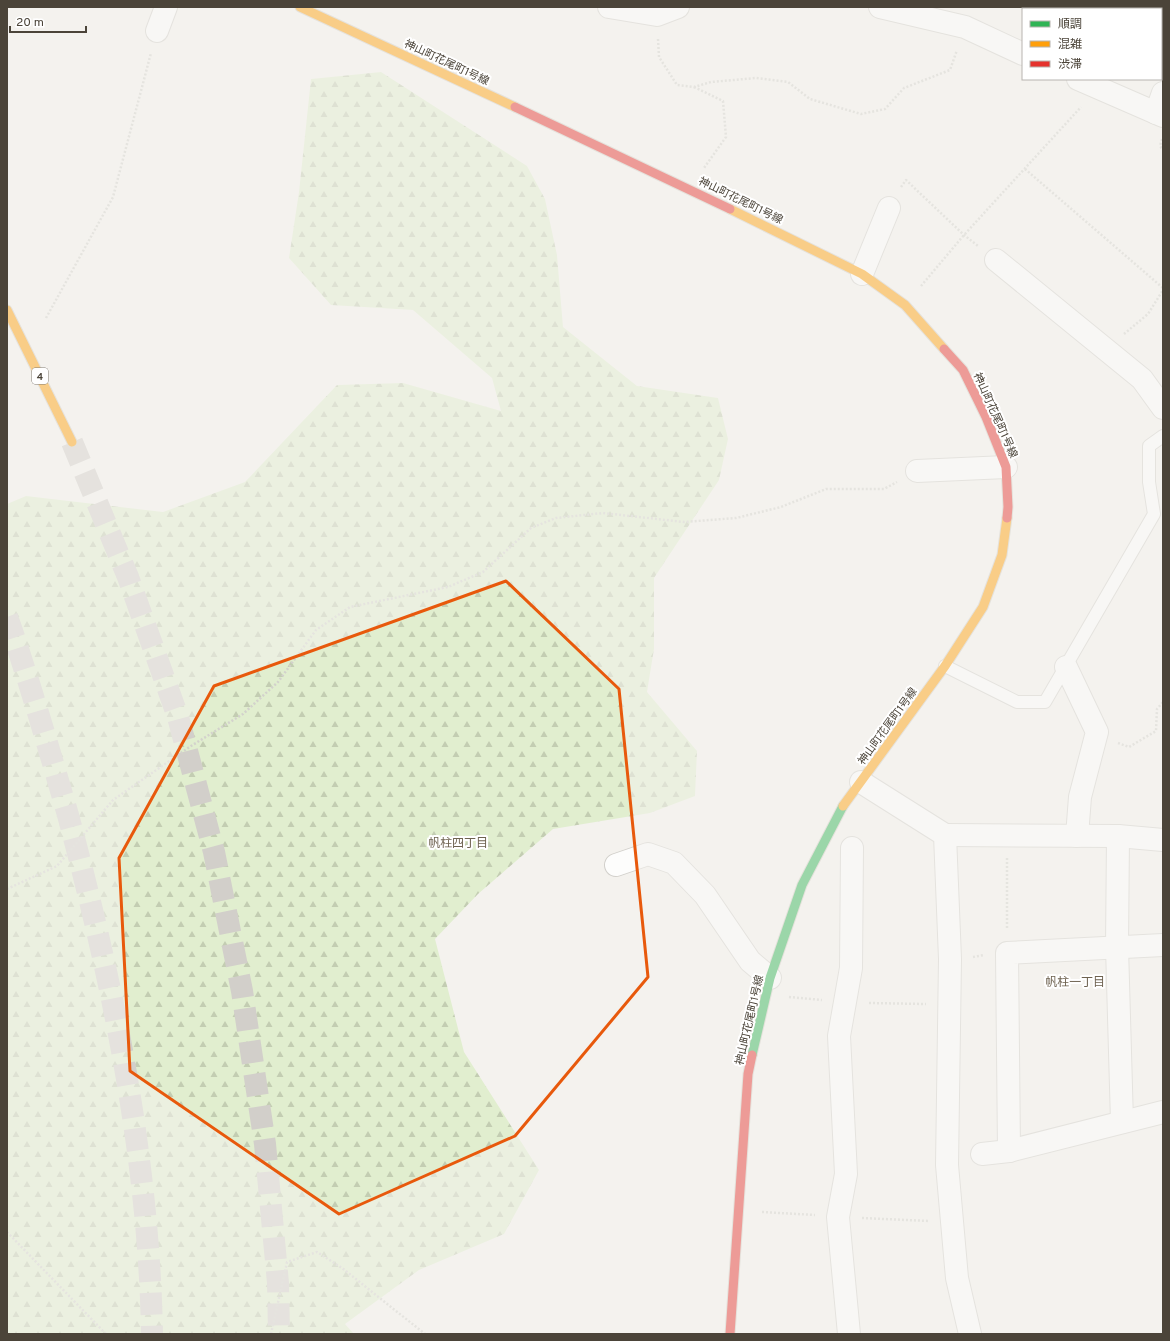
<svg xmlns="http://www.w3.org/2000/svg" width="1170" height="1341" font-family="Overpass,'Noto Sans JP',sans-serif">
  <style>
    .forest { fill: url(#forest-firs) }
    .lines { fill: none; stroke-linecap: round; stroke-linejoin: round }
    .highway-tunnel { stroke: #d2cfca; stroke-width: 22; stroke-dasharray: 22 11; stroke-linecap: butt }
    .lane-casing { stroke: #d2d0cb; stroke-width: 14 }
    .street-casing { stroke: #d2d0cb; stroke-width: 24 }
    .fast-casing { stroke: #d3cfc5; stroke-width: 11 }
    .slow-casing { stroke: #d3cfc5; stroke-width: 11 }
    .jam-casing { stroke: #d3cfc5; stroke-width: 11 }
    .path { stroke: #d3d2cc; stroke-width: 2.5; stroke-dasharray: 2 2; stroke-linecap: butt }
    .lane { stroke: #fdfdfc; stroke-width: 12 }
    .street { stroke: #fdfdfc; stroke-width: 22 }
    .fast { stroke: #30b455; stroke-width: 9 }
    .slow { stroke: #ff9f0a; stroke-width: 9 }
    .jam { stroke: #e5322d; stroke-width: 9 }
    .marked { fill: none; stroke: #e8590c; stroke-width: 3; stroke-linejoin: round }
    .labels { text-anchor: middle; stroke-width: 4; stroke-linejoin: round; paint-order: stroke }
    .shield { fill: #fff; stroke: #817c74; stroke-width: 1 }
    .shield-label { font-size: 10px; font-weight: bold; fill: #4b4439 }
    .street-label { font-size: 11px; fill: #4b4439; stroke: #fff }
    .neighbourhood-label { font-size: 12px; fill: #6e6250; stroke: #fff }
  </style>
  <defs>
    <pattern id="forest-firs" width="22" height="20" patternUnits="userSpaceOnUse"><rect width="22" height="20" fill="#e1eecf"/><path d="M5 1l3.5 6h-7zM16 11l3.5 6h-7z" fill="#c3cdb2"/></pattern>
  </defs>
  <rect width="100%" height="100%" fill="#f4f2ee"/>
  <polygon class="forest" points="381,72 527,166 545,199 557,255 563,327 637,386 718,398 728,439 719,480 654,578 654,649 647,692 697,751 695,796 650,813 553,829 478,894 435,939 464,1052 539,1170 504,1234 419,1270 345,1324 354,1334 7,1334 7,504 26,496 163,512 245,482 337,385 403,383 501,411 492,378 413,310 331,305 289,258 299,192 311,79"/>
  <g class="lines">
    <g class="highway-tunnel">
      <polyline points="72,442 128,577 178,717 214,852 242,991 265,1144 278,1283 279,1334"/>
      <path d="M7,617C15,638 21,659 28,680C42,725 55,770 68,815C113,984 149,1158 152,1334"/>
    </g>
    <defs>
      <polyline id="lane" points="945,666 1017,702 1045,702 1154,514 1149,482 1149,446 1163,436"/>
      <g id="street">
        <polyline points="609,7 657,15 678,7"/>
        <polyline points="880,7 965,27 1023,54"/>
        <polyline points="157,31 166,7"/>
        <polyline points="1078,79 1163,116"/>
        <polyline points="1156,113 1163,93"/>
        <polyline points="996,260 1142,379 1163,408"/>
        <polyline points="862,274 889,208"/>
        <polyline points="917,471 1006,467"/>
        <polyline points="1066,667 1097,732 1080,797 1077,836"/>
        <polyline points="861,782 945,835 950,959 947,1165 957,1278 970,1334"/>
        <polyline points="945,835 1118,836 1163,840"/>
        <polyline points="1118,836 1117,947 1122,1122"/>
        <polyline points="616,865 648,854 674,863 705,895 750,961 770,978"/>
        <polyline points="1009,1151 1007,953 1163,945"/>
        <polyline points="982,1154 1009,1151 1163,1112"/>
        <polyline points="849,1334 838,1217 846,1174 839,1036 851,968 852,848"/>
      </g>
      <polyline id="fast" points="752,1055 770,978 802,885 843,806"/>
      <g id="slow">
        <polyline points="300,7 515,107"/>
        <polyline points="730,209 862,274 905,305 944,349"/>
        <polyline points="7,310 72,442"/>
        <polyline points="843,806 945,666 983,607 1002,555 1007,518"/>
      </g>
      <g id="jam">
        <polyline points="1141,7 1147,9"/>
        <polyline points="515,107 730,209"/>
        <polyline points="944,349 963,370 986,417 1006,467 1008,507 1007,518"/>
        <polyline points="730,1334 748,1074 752,1055"/>
      </g>
    </defs>
    <use href="#lane" class="lane-casing"/>
    <use href="#street" class="street-casing"/>
    <use href="#fast" class="fast-casing"/>
    <use href="#slow" class="slow-casing"/>
    <use href="#jam" class="jam-casing"/>
    <g class="path">
      <polyline points="658,39 659,57 677,85 694,87 711,82 756,78 788,82 810,99 861,114 885,109 904,88 950,70 957,50"/>
      <polyline points="694,87 723,101 726,137 704,168"/>
      <polyline points="1162,139 1160,146 1163,150"/>
      <polyline points="1025,169 1163,288"/>
      <polyline points="901,187 906,180 964,235 978,246"/>
      <polyline points="921,286 964,235 1081,107"/>
      <polyline points="46,318 113,197 151,53"/>
      <polyline points="1124,334 1148,314 1163,290"/>
      <polyline points="1118,743 1129,747 1156,731 1157,709 1163,702"/>
      <polyline points="1007,858 1007,929"/>
      <polyline points="7,889 57,866 113,800 191,746 243,714 278,682 316,630 350,607 448,587 483,572 531,528 556,518 603,513 684,522 736,518 781,507 826,489 884,489 897,482"/>
      <polyline points="973,957 984,955"/>
      <polyline points="789,997 822,1000"/>
      <polyline points="869,1003 926,1004"/>
      <polyline points="762,1212 815,1215"/>
      <polyline points="862,1218 929,1221"/>
      <polyline points="7,1232 106,1334"/>
      <polyline points="271,1334 287,1262 317,1252 342,1268 425,1334"/>
    </g>
    <use href="#lane" class="lane"/>
    <use href="#street" class="street"/>
    <use href="#fast" class="fast"/>
    <use href="#slow" class="slow"/>
    <use href="#jam" class="jam"/>
  </g>
  <path d="M0 0H1170V1341H0ZM506,581L619,689L648,977L515,1136L339,1214L130,1071L119,858L214,686Z" fill="#f4f2ee" fill-opacity=".55" fill-rule="evenodd"/>
  <path class="marked" d="M506,581L619,689L648,977L515,1136L339,1214L130,1071L119,858L214,686Z"/>
  <g class="labels">
    <rect class="shield" x="32" y="368" width="16" height="16" rx="3"/>
    <g class="shield-label">
      <text x="40" y="380">4</text>
    </g>
    <g class="street-label">
      <text transform="translate(447 62) rotate(25)" y="4">神山町花尾町1号線</text>
      <text transform="translate(741 200) rotate(26)" y="4">神山町花尾町1号線</text>
      <text transform="translate(996 415) rotate(66)" y="4">神山町花尾町1号線</text>
      <text transform="translate(887 726) rotate(-54)" y="4">神山町花尾町1号線</text>
      <text transform="translate(749 1020) rotate(-77)" y="4">神山町花尾町1号線</text>
    </g>
    <g class="neighbourhood-label">
      <text x="458" y="847">帆柱四丁目</text>
      <text x="1075" y="986">帆柱一丁目</text>
    </g>
  </g>
  <rect width="1170" height="1341" fill="none" stroke="#4b4439" stroke-width="16"/>
  <rect x="1022" y="8" width="140" height="72" fill="#ffffff" stroke="#b7b4b0"/>
  <rect x="1030" y="21" width="20" height="6" fill="#30b455" stroke="#b7b4b0"/>
  <text x="1058" y="28" font-size="12" fill="#4b4439">順調</text>
  <rect x="1030" y="41" width="20" height="6" fill="#ff9f0a" stroke="#b7b4b0"/>
  <text x="1058" y="48" font-size="12" fill="#4b4439">混雑</text>
  <rect x="1030" y="61" width="20" height="6" fill="#e5322d" stroke="#b7b4b0"/>
  <text x="1058" y="68" font-size="12" fill="#4b4439">渋滞</text>
  <path d="M10 26v6h76v-6" fill="none" stroke="#4b4439" stroke-width="2"/>
  <text x="16" y="26" font-size="12" fill="#4b4439" stroke="#ffffff" stroke-width="3" paint-order="stroke">20 m</text>
</svg>
